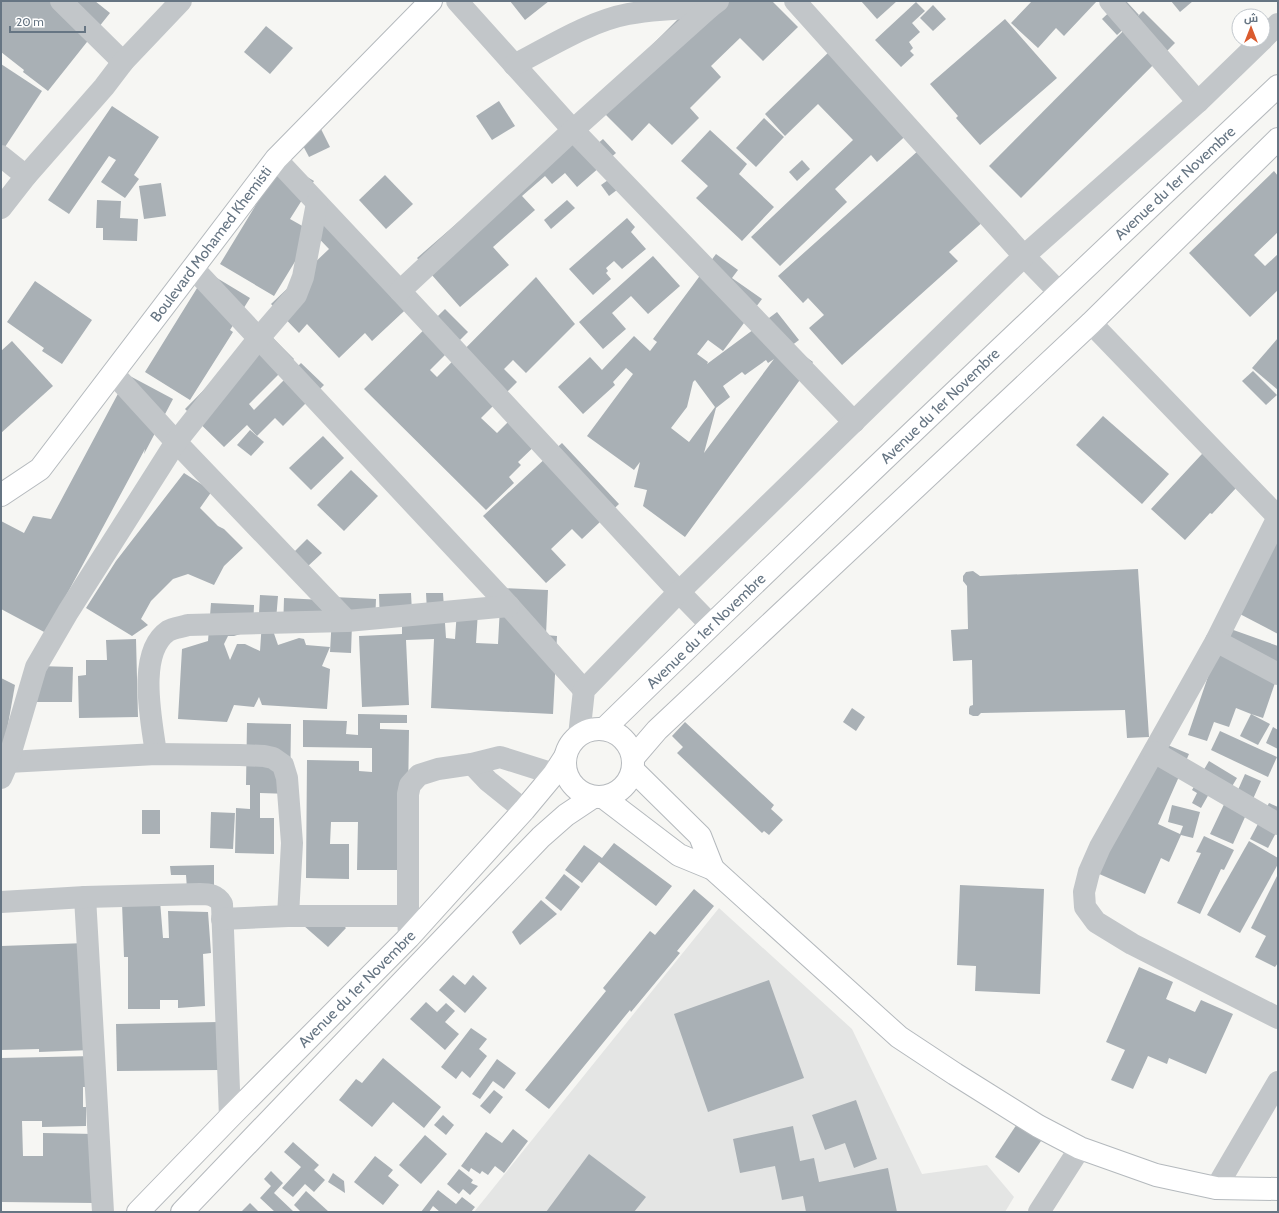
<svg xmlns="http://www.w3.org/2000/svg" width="1279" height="1213" font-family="Cabin,Cairo,sans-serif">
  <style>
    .built { fill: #e4e5e4 }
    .building { fill: #a9b0b5; fill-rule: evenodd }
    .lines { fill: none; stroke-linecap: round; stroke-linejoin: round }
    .secondary-casing { stroke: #b4b9bd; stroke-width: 24 }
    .primary-casing { stroke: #b5b9bd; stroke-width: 24 }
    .street { stroke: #c2c6c9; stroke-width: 22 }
    .secondary { stroke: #fff; stroke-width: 22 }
    .primary { stroke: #fff; stroke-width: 22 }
    .labels { text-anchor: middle; stroke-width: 4; stroke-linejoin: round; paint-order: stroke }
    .street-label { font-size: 15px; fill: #667583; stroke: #fff }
  </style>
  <rect width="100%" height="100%" fill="#f6f6f3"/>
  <polygon class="built" points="719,908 852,1029 922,1174 987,1165 1014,1197 1005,1212 474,1212"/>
  <g class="building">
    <polygon points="1,1 95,1 110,13 48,91 23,72 24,70 1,52"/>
    <polygon points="510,1 549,1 525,20"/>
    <polygon points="696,1 772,1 798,27 763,61 740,38 711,66 721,77 690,108 699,118 672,145 649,123 632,141 594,103"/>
    <polygon points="861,1 897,1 877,19"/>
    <polygon points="1032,1 1097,1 1064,36 1056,28 1038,48 1011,23"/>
    <polygon points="1121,1 1126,1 1139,15 1117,35 1102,19"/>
    <polygon points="1171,1 1193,1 1180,12"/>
    <polygon points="916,2 925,11 912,23 920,32 909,42 913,48 910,51 914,55 901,67 875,40"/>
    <polygon points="933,5 946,19 933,31 920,18"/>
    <polygon points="1143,11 1175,43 1021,198 989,166"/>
    <polygon points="1005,19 1057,78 980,145 956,118 958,116 930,84"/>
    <polygon points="266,26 293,48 270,74 244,52"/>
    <polygon points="833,48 912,130 877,162 871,155 835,189 847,202 780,266 751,237 853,140 818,104 785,136 765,114"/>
    <polygon points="1,64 42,91 1,153"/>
    <polygon points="499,101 515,126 492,140 476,116"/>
    <polygon points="112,106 159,137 134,175 139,179 125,198 101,182 116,160 109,156 69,214 48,200"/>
    <polygon points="764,118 784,137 756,167 736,148"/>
    <polygon points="575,121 596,145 603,139 616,153 577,187 565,173 552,184 545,176 522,196 535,210 493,247 509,265 460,307 417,258"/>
    <polygon points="321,129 330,147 309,157 300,140"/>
    <polygon points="710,130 747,164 739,174 774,207 742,241 696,198 708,186 681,161"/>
    <polygon points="929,141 994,212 949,252 958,261 842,365 809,328 824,315 808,298 803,303 778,276"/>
    <polygon points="802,160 810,169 797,181 789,172"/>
    <polygon points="282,162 314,181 290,219 313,232 274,296 220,264"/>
    <polygon points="1274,171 1278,176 1278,232 1254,255 1265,266 1278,254 1278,290 1250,317 1189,253"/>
    <polygon points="618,173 626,183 609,196 601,185"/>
    <polygon points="385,175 413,204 386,229 359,200"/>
    <polygon points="161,183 166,216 144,219 139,186"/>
    <polygon points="97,200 121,201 120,218 138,219 137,241 103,240 103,228 96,228"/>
    <polygon points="567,200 575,208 551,229 544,220"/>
    <polygon points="327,206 417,299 372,341 365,333 339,358 307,324 299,333 271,304 329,249 306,225"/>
    <polygon points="627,218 635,227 631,232 646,249 622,269 614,261 606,268 608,271 606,273 611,279 593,295 569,269"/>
    <path d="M716,254L738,270L732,278L762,299L723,351L708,340L697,354L708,362L707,364L777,312L799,340L791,346L813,362L685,537L643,506L647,490L634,487L640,462L634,470L587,436L633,374L626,368L613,382L615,385L583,414L558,387L590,357L602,370L634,336L650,351L657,342L653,339ZM774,359L704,453L716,408L730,397L723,386L742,372L745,375L766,360L768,363ZM695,380L715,407L689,442L671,428L687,407L693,382Z"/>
    <polygon points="653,256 680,286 648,314 631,296 612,313 626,329 603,349 579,322"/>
    <polygon points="207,272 250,298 230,330 233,332 190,400 145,372"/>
    <polygon points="536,277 575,324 526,373 513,360 504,369 517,382 481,418 497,433 517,413 543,438 518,462 521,465 509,477 514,483 486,510 364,389 445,309 468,332 430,370 437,377"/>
    <polygon points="35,281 92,320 62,364 42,351 44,348 7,322"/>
    <polygon points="264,329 294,359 249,404 254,410 301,363 324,385 283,426 275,418 257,436 247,425 224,447 185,409"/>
    <polygon points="1278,338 1278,390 1252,368"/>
    <polygon points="12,341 53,386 1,433 1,351"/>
    <polygon points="1253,371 1277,395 1266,405 1242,381"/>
    <polygon points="128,375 173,399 144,454 145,449 46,633 1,609 1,521 24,533 33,516 51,519"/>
    <polygon points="1103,416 1169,474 1142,504 1076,445"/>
    <polygon points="250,430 264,442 251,456 237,445"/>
    <polygon points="323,436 344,458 311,490 289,468"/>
    <polygon points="1214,441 1249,474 1212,514 1210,513 1185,540 1151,509"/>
    <polygon points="562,443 619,504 582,539 572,529 551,549 566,565 546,583 483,516"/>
    <polygon points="351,470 378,496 344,531 317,505"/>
    <polygon points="184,473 212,491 200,508 218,526 224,529 243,548 224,566 214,585 188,574 173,579 151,601 141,619 148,625 132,636 86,608 116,561"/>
    <polygon points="1278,536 1278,634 1236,612"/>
    <polygon points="307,539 322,553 306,568 292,554"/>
    <polygon points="1138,569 1149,737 1127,738 1125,710 981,713 978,716 973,716 969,714 969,709 970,706 973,705 972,660 953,661 951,630 968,629 967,586 963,581 963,576 966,572 973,571 980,576"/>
    <polygon points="501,588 548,590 546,635 557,636 553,714 431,708 434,639 406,640 409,705 362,707 359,636 402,634 402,624 380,625 379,594 411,593 412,612 427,611 426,593 443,593 446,638 455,639 457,610 478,611 476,643 498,644"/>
    <polygon points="260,595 278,596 276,620 270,622 278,645 299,638 304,639 306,645 330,647 322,666 330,669 327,709 262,705 259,697 254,707 234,705 227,722 178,719 182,649 208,641 211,603 254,605 253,630 234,636 228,636 224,644 230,660 237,644 245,644 260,651 262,621 259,614"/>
    <polygon points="333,597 376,599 375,625 352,624 351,653 330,652"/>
    <polygon points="284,598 323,600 322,631 283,630"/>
    <polygon points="1225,627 1278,646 1278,681 1276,680 1263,718 1251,714 1270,724 1258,745 1240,736 1251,714 1236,708 1229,727 1214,722 1207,741 1188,735"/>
    <polygon points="136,639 138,717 79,718 78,676 86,675 86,660 107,660 106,640"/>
    <polygon points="38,666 73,667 72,702 37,702"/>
    <polygon points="1,678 15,685 4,747 1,746"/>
    <polygon points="852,708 865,717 856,731 843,722"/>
    <polygon points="358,714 407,715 407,723 380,723 380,729 409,730 407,870 357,870 358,822 331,822 330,844 349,844 349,879 306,878 307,760 359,761 359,771 372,772 372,748 303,747 303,720 347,721 346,734 358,735"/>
    <polygon points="685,722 774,805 771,809 783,820 769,835 764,831 762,833 677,753 683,747 672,736"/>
    <polygon points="247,723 291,724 290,794 260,793 260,818 274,818 274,854 235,853 236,808 250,809 250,785 246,785"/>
    <polygon points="1273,727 1278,730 1278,749 1266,743"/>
    <polygon points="1220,731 1277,757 1268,777 1211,750"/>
    <polygon points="1156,740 1189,754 1158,824 1180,834 1183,826 1168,822 1172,805 1200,812 1193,838 1181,835 1169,862 1161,858 1145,894 1097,873"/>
    <polygon points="1209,761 1237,778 1228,793 1214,785 1201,808 1192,803 1197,793 1192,790"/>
    <polygon points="1245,774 1261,781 1233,844 1210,834 1228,796 1234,799"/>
    <polygon points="1269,803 1278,807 1278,829 1268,848 1250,839"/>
    <rect x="142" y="810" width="18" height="24"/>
    <polygon points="211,812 235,813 233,849 210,848"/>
    <polygon points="1204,836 1234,850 1224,870 1221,869 1200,914 1177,903 1201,853 1196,852"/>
    <polygon points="1249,841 1278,858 1278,864 1240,933 1207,915"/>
    <polygon points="614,843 672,886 656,906 599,862 582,883 565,870 584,845 602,858"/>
    <polygon points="214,865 214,889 187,889 186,875 171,875 170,866"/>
    <polygon points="564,874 580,887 561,911 545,898"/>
    <polygon points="1278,874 1278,963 1275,967 1255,957 1266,936 1251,928"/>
    <polygon points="960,885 1044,889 1040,994 975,991 976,966 957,965"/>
    <polygon points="694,889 714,906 677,951 680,953 631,1012 630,1010 549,1109 525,1090 606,991 603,988 650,931 655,935"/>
    <polygon points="541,900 557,914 520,945 512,932"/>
    <polygon points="160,901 163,938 169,938 168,911 208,912 211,953 203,954 205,1006 178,1008 178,1000 160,1000 160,1009 128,1009 128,957 124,957 122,903"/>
    <polygon points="321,905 346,928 328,947 303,925"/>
    <polygon points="87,943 91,1050 39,1052 39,1049 1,1050 1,946"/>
    <polygon points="1139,967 1173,982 1166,999 1195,1012 1201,1000 1233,1014 1206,1074 1169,1058 1167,1064 1148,1056 1133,1089 1111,1080 1125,1050 1106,1042"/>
    <polygon points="453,975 465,985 473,975 487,988 465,1013 439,990"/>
    <polygon points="769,980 804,1078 708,1112 674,1014"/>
    <polygon points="426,1002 437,1012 446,1003 455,1011 445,1022 459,1034 445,1050 410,1019"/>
    <polygon points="219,1022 220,1070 117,1071 116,1024"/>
    <polygon points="471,1028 487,1039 479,1049 487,1056 470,1078 462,1071 456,1079 441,1067"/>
    <polygon points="94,1056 95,1087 83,1087 83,1107 86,1107 86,1126 42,1127 42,1121 22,1121 23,1156 16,1156 43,1156 43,1133 95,1134 94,1203 1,1202 1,1058"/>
    <polygon points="383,1058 441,1107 424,1128 393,1102 372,1127 339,1100 356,1079 362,1083"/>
    <polygon points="497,1059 516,1073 504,1089 493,1081 480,1099 472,1094"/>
    <polygon points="494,1090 503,1097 490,1114 480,1106"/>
    <polygon points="856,1100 877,1159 854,1168 845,1143 825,1150 812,1115"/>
    <polygon points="443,1115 454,1125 446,1135 434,1125"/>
    <polygon points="1017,1124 1041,1141 1019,1173 995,1157"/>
    <polygon points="793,1126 800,1161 814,1158 819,1182 888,1168 897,1212 806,1212 803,1196 782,1200 775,1166 740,1173 733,1139"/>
    <polygon points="513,1129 528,1141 504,1173 495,1166 488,1175 482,1171 480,1174 471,1168 469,1172 461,1166 486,1132 502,1143"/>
    <polygon points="425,1135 447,1154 421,1184 399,1165"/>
    <polygon points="293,1142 319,1165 314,1170 325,1180 314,1192 305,1184 293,1197 282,1188 301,1167 284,1152"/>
    <polygon points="589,1154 646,1197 634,1212 546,1212"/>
    <polygon points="375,1156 393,1170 388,1176 399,1185 383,1205 354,1182"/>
    <polygon points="459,1169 473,1180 471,1183 478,1186 470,1195 463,1189 459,1194 447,1184"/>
    <polygon points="271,1171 283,1183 274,1193 294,1212 275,1212 260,1198 271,1186 264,1179"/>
    <polygon points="333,1173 344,1181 345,1193 328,1182"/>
    <polygon points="438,1190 456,1204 462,1197 475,1207 471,1212 440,1212 433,1206 429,1212 421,1212"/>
    <polygon points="306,1191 329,1212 301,1212 294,1205"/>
    <polygon points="250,1203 259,1212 241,1212"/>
  </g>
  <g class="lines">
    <defs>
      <g id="secondary">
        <polyline points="1,495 40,469 276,159 431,1"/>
        <polyline points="633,770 700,836 713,869"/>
        <polyline points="603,797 679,855 713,869 899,1037 955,1074 1038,1126 1080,1148 1156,1175 1216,1188 1278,1189"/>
      </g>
      <g id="primary">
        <circle cx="599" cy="763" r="34"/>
        <path d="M604,729C827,512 1052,299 1278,86"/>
        <polyline points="633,758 657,730 1091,323 1278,139"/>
        <polyline points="138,1212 230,1117 409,937 524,810 554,774 565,757"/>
        <polyline points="182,1212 541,837 566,815 593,797"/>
      </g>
    </defs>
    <use href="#secondary" class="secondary-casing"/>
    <use href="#primary" class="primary-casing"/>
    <g class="street">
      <polyline points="61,1 123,62"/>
      <polyline points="457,1 573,130 854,422"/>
      <polyline points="795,1 1024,256 1059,292"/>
      <polyline points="1110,1 1198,102"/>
      <polyline points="1263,39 1278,24"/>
      <path d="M514,65C549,47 590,21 628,14C655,9 683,8 710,7"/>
      <polyline points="1,156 26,176"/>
      <polyline points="276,159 400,291 679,592 711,625"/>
      <polyline points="1,208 26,176 104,87 123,62 181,1"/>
      <polyline points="193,268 509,606 584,690"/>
      <polyline points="400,291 573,130 710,7 718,1"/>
      <polyline points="1091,323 1278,517"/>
      <polyline points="113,373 176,442 347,621"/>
      <polyline points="1278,517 1216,641 1100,847 1089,872 1084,892 1085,907 1096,922 1132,944 1278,1018"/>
      <polyline points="1216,641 1278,674"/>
      <polyline points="579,736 584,690 679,592 1024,256 1198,102 1262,40"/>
      <polyline points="1154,752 1278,824"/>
      <path d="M156,754C152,722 136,653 168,631C173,628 182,627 188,625L347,621L509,606"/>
      <polyline points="8,762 156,754 240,755 264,756 273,758 283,765 287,778 292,843 288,916"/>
      <polyline points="472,764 488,781 524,810"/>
      <polyline points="1,778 8,762 36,667 68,612 176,442 258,339 296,295 303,277 317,203"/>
      <polyline points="85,897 103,1212"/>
      <path d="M1,902L85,897L200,894C209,894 217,895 222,904L230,1117"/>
      <polyline points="222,919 288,916 408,916"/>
      <polyline points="409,937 408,916 408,794 410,785 419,775 438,769 472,764 500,757 554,774"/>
      <polyline points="1216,1188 1278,1082"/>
      <polyline points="1039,1212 1080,1148"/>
    </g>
    <use href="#secondary" class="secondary"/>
    <use href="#primary" class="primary"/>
  </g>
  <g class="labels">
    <g class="street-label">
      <text transform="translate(1175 183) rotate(-43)" y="5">Avenue du 1er Novembre</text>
      <text transform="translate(211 244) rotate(-53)" y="5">Boulevard Mohamed Khemisti</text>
      <text transform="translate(940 406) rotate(-44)" y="5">Avenue du 1er Novembre</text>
      <text transform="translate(706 631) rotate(-44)" y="5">Avenue du 1er Novembre</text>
      <text transform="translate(357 989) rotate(-45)" y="5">Avenue du 1er Novembre</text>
    </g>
  </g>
  <rect width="1279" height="1213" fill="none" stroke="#667583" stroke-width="4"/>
  <g transform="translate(1251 28)"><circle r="19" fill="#ffffff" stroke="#c2c8cd"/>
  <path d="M0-3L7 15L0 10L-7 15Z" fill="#da5b2f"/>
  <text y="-6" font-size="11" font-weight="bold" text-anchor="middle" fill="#667583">ش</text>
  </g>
  <path d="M10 26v6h75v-6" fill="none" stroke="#667583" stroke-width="2"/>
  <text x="16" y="26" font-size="12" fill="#667583" stroke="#ffffff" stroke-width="3" paint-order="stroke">20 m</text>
</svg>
